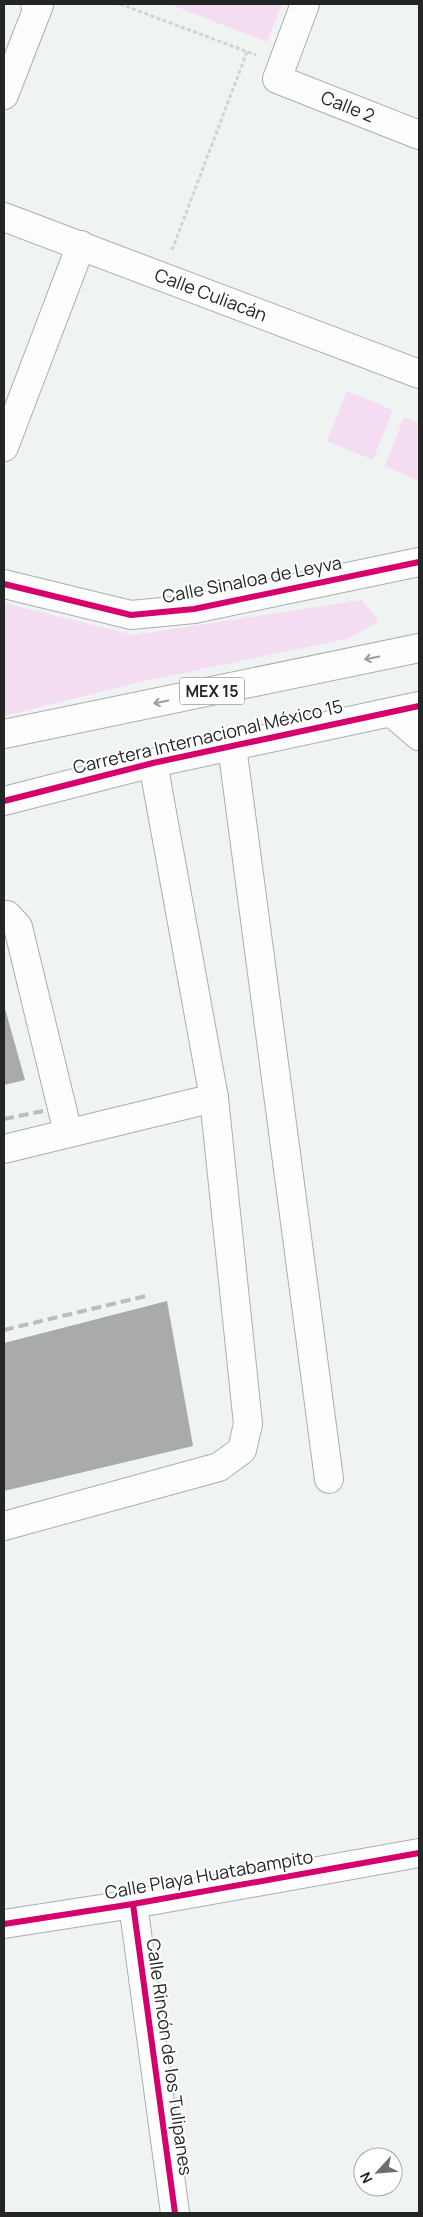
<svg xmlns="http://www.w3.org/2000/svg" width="423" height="2217" font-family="Manrope,sans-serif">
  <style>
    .green { fill: #f4ddf2 }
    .building { fill: #a8abaa }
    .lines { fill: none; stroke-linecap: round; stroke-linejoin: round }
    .minor-casing { stroke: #aaaead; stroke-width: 30 }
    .major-casing { stroke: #aaaead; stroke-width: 30 }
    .path { stroke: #d2d3d3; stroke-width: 3; stroke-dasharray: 4 2.5; stroke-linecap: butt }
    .minor { stroke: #fdfdfd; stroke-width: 28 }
    .major { stroke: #fdfdfd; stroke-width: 28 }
    .rail { stroke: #bcbdbd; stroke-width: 4; stroke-dasharray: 10 5; stroke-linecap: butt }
    .cycleway-casing { stroke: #fff; stroke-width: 9 }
    .cycleway { stroke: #d6006c; stroke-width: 6 }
    .oneway { stroke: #9b9c9c }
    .labels { text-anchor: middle; stroke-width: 4; stroke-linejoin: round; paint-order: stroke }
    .shield { fill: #fff; stroke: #656766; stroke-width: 1 }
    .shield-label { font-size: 16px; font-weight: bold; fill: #232625 }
    .street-label { font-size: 18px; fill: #232625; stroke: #fff }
  </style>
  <rect width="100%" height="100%" fill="#eff4f3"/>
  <g class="green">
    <polygon points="169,4 282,4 267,42"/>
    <polygon points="347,391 393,410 373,460 327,441"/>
    <polygon points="404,417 419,423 419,481 385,466"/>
    <polygon points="362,600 379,622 346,639 144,681 4,716 4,603 134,635"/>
  </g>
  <g class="building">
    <polygon points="4,1005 25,1080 4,1085"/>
    <polygon points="167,1301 193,1446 4,1491 4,1343"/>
  </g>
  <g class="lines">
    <defs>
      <g id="minor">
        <path id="s1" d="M305,4L277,79L419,135"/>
        <polyline points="4,95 39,5 35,4"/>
        <path id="s2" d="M4,217L419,374"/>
        <polyline points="4,447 81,245"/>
        <polyline points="4,584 131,615 194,609 419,562"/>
        <polyline points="391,712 419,736"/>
        <polyline points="232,746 329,1479"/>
        <polyline points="4,915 7,915 18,927 68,1133"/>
        <polyline points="4,1149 214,1098"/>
        <polyline points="4,1526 219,1467 242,1450 248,1424 214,1098 153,763"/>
        <polyline points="133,1904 175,2213"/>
        <polyline points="4,1924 133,1904 419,1853"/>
      </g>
      <g id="major">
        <polyline points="4,734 419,648"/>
        <polyline points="4,801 153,763 419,706"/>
      </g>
    </defs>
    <use href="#minor" class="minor-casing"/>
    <use href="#major" class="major-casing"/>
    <g class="path">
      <polyline points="120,4 256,55"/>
      <polyline points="172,250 247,52"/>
    </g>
    <use href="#minor" class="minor"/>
    <use href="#major" class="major"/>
    <g class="rail">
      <polyline points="4,1119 43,1111"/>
      <polyline points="4,1330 150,1295"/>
    </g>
    <defs>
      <g id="cycleway">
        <polyline points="4,584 131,615 194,609 419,562"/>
        <polyline points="4,801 153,763 419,706"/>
        <polyline points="133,1904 175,2213"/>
        <polyline points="4,1924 133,1904 419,1853"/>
      </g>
    </defs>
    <use href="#cycleway" class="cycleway-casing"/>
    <use href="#cycleway" class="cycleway"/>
  </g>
  <defs><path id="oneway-shaft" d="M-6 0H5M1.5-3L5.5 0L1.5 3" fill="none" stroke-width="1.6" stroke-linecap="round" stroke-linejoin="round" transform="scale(1.25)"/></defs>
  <g class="oneway">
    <use href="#oneway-shaft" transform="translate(372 658) rotate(168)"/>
    <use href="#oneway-shaft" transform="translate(161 702) rotate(168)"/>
  </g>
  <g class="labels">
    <rect class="shield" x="179.5" y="677.5" width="65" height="27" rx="4"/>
    <g class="shield-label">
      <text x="212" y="697">MEX 15</text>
    </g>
    <g class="street-label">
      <text dy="6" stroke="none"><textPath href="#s1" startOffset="156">Calle 2</textPath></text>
      <text dy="6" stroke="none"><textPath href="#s2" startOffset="221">Calle Culiacán</textPath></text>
      <text transform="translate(252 580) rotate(-11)" y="6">Calle Sinaloa de Leyva</text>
      <text transform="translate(208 737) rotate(-13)" y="6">Carretera Internacional México 15</text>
      <text transform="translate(209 1875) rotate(-10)" y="6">Calle Playa Huatabampito</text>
      <text transform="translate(169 2057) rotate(82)" y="6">Calle Rincón de los Tulipanes</text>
    </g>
  </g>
  <rect width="423" height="2217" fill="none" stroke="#232625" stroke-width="10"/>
  <g transform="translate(378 2172) rotate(244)"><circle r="24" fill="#ffffff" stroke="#a7a8a8"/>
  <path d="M0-4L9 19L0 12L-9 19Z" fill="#6a6e6d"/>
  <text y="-8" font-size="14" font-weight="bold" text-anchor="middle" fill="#232625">N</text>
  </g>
</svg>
